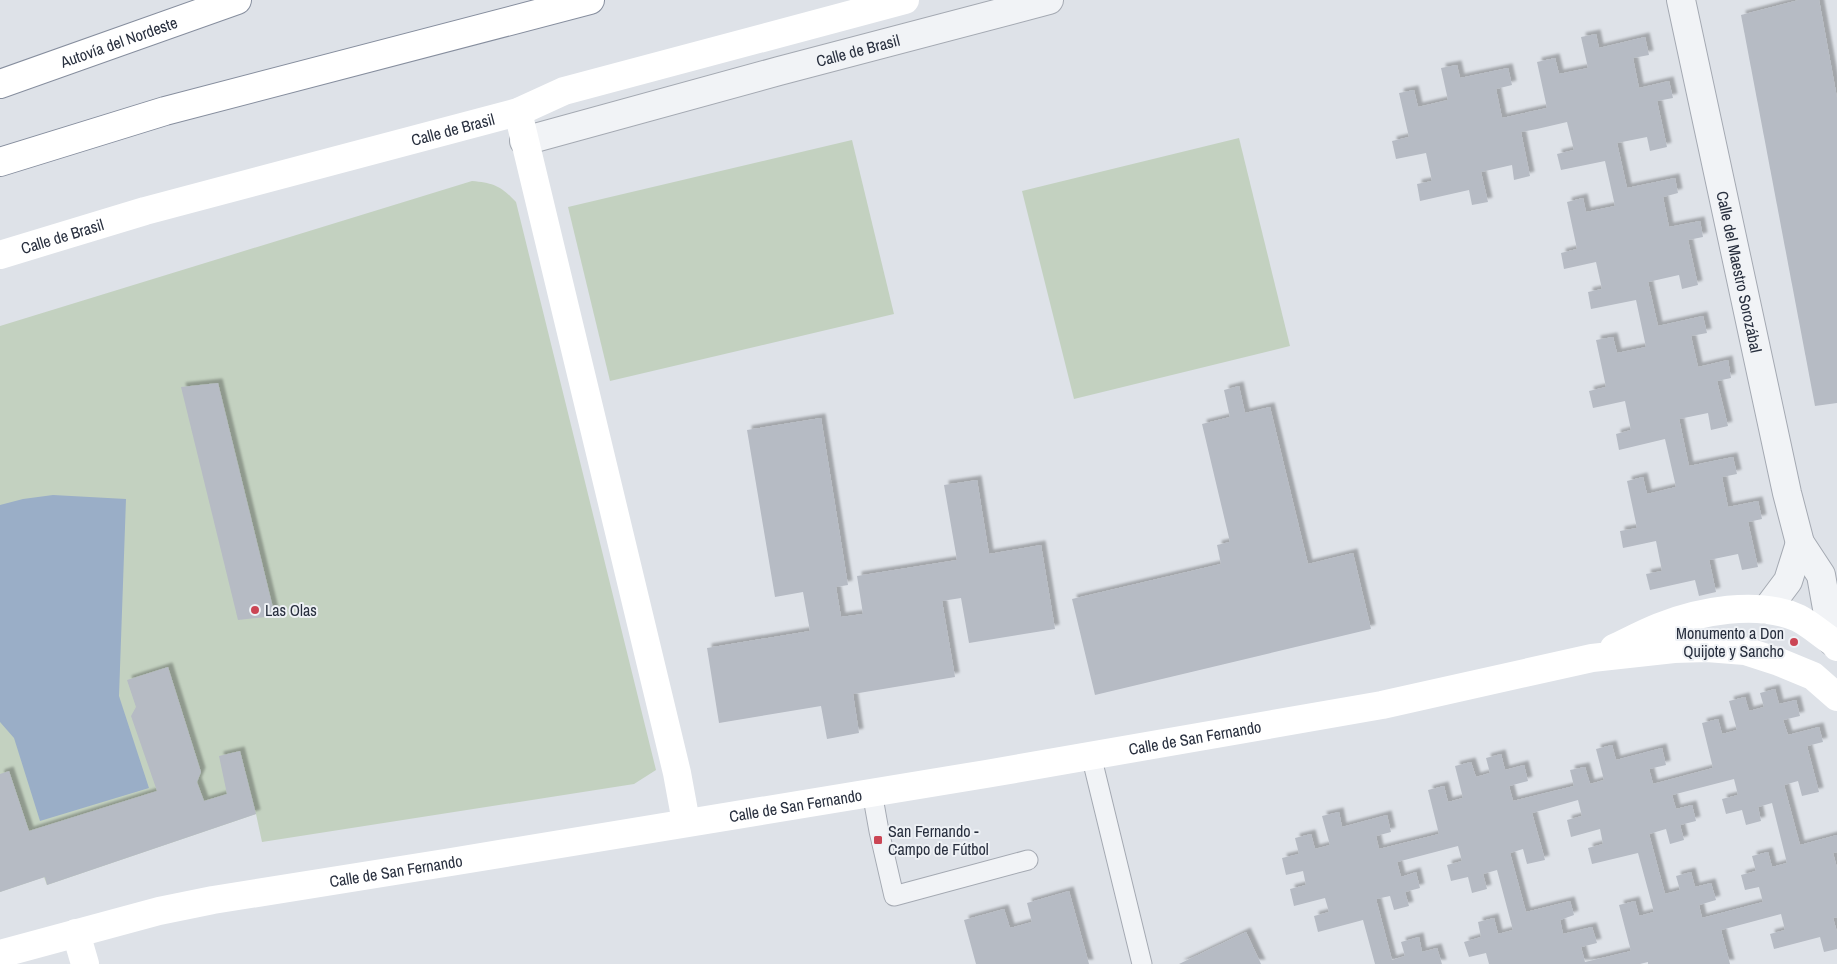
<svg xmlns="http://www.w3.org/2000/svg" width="1837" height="964" font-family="'Archivo Narrow',sans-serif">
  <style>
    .green { fill: #c3d1c0 }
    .water { fill: #9aaec7 }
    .building { fill: #b6bbc4; fill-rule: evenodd; filter: url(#shadow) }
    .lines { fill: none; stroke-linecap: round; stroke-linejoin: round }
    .lane-casing { stroke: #a4a9b2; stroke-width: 21 }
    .street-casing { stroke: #a4a9b2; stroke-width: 30 }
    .highway-casing { stroke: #868e9e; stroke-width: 30 }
    .lane { stroke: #f1f3f6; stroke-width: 19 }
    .street { stroke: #f1f3f6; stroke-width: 28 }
    .secondary { stroke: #fff; stroke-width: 28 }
    .highway { stroke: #fff; stroke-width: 28 }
    .poi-dot { fill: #cb4554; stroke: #eef1f5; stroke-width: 2 }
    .labels { text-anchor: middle; stroke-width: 4; stroke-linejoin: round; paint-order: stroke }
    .street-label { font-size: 16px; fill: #282f3e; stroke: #eef1f5 }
    .poi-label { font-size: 16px; fill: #282f3e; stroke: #eef1f5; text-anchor: start }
  </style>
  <defs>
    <filter id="shadow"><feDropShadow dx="4.5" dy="-4.5" stdDeviation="1" flood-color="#0004"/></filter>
  </defs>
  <rect width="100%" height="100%" fill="#dee2e8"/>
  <g class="green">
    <polygon points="1239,138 1290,346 1074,399 1022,191"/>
    <polygon points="852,140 894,314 610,381 568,207"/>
    <path d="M472,181C494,183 501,186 516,202L656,770L634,784L262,842L256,814L47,885L44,877L0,892V326Z"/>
  </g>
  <polygon class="water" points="53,495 126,499 119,696 149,788 40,821 14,738 0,722 0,505 23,499"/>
  <g class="building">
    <polygon points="1799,0 1819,0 1837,98 1837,403 1815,406 1741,15"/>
    <polygon points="1596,34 1599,48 1645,37 1649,55 1633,58 1639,88 1669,81 1673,98 1657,101 1667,147 1650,151 1647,137 1617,143 1627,188 1675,178 1678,193 1663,197 1669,227 1700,221 1703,237 1688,240 1698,285 1682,289 1679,275 1648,282 1658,326 1703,316 1707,333 1691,336 1698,367 1728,360 1731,378 1717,381 1728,426 1711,430 1708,413 1679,419 1689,466 1733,457 1737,474 1722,477 1728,507 1758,501 1762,519 1748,522 1758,567 1742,570 1738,554 1709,560 1716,592 1699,596 1695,580 1650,590 1646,574 1662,571 1656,541 1623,548 1620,531 1637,528 1627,481 1643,477 1647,494 1676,487 1665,439 1619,450 1616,434 1631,430 1625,401 1593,408 1589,391 1606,387 1596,340 1613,337 1617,353 1646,347 1636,300 1591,309 1588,292 1602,289 1596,262 1564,269 1561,253 1577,249 1567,202 1583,198 1586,212 1615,206 1605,161 1561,170 1557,154 1574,150 1567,122 1537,129 1521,132 1530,176 1514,180 1512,165 1481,172 1488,202 1472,205 1469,190 1420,201 1417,184 1432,181 1426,153 1396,159 1392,141 1409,137 1399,93 1414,90 1418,107 1448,100 1441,68 1457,65 1460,78 1508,68 1512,85 1496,89 1502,118 1547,108 1537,62 1555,58 1559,74 1588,68 1581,37"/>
    <polygon points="218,383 275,616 238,620 181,387"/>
    <polygon points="1239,386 1245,413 1270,407 1308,564 1353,553 1371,629 1095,695 1072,599 1221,564 1217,545 1230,542 1202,424 1230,417 1224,390"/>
    <polygon points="821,418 848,585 836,587 841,617 863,614 857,576 957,560 944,485 977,480 989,554 1041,545 1055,629 969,643 961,598 942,601 955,677 853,694 859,733 827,739 821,706 719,723 707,648 810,631 803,592 775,597 747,430"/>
    <polygon points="168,667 201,772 197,782 204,801 227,794 219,756 240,751 256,814 47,885 45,877 0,892 0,774 9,771 29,831 157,791 131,716 136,707 127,680"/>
    <path d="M1775,689L1779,704L1796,700L1800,716L1783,720L1788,735L1819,727L1823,742L1807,746L1819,792L1802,796L1798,781L1784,785L1800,845L1837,835V852L1833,853L1837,868V917L1833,918L1837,932V949L1824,952L1820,937L1774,949L1770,934L1785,930L1781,914L1721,930L1730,964H1648V962L1640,964H1489L1486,953L1469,957L1464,942L1481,937L1478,922L1494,918L1498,934L1513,930L1497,870L1483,874L1487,889L1472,893L1468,877L1451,881L1447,865L1462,861L1458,846L1397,862L1401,877L1416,872L1420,888L1405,892L1409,906L1394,910L1390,896L1376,899L1392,960L1405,956L1401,942L1419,937L1422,952L1437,948L1442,964H1375L1363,920L1318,932L1314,916L1329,912L1325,898L1294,906L1290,889L1306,885L1303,871L1286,875L1282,858L1299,854L1295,838L1311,834L1315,849L1330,845L1322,816L1339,812L1342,827L1387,815L1391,832L1376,836L1379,849L1439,834L1428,790L1444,786L1448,802L1463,798L1455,766L1471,762L1476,777L1490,773L1486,758L1501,754L1505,770L1524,765L1528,781L1509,786L1513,801L1574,786L1570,770L1585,767L1590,784L1604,780L1596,749L1612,745L1616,760L1662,748L1666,765L1649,769L1653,784L1713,768L1702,723L1718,719L1722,734L1737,730L1729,701L1745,697L1749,711L1764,707L1760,693ZM1734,779L1738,795L1722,799L1726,814L1742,810L1746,825L1761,821L1758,807L1772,803L1787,863L1772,867L1768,852L1752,856L1756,871L1741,875L1745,890L1759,887L1763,902L1702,918L1699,905L1716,900L1711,883L1695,887L1691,872L1676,876L1680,890L1665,894L1649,834L1666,829L1670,844L1684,840L1680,825L1696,821L1692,805L1676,809L1672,795ZM1578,800L1582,816L1567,820L1571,837L1600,829L1603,844L1588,848L1592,864L1638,853L1654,912L1639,916L1635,901L1619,905L1631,951L1585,962L1581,947L1597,943L1592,927L1563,934L1560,920L1574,915L1570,901L1526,912L1510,853L1523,849L1527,864L1545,860L1532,813Z"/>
    <polygon points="1069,891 1089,964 976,964 964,920 1004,909 1010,928 1032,922 1027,903"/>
    <polygon points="1246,932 1261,964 1179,964"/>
  </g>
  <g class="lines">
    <defs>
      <g id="lane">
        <polyline points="1091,755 1142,964"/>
        <polyline points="872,792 879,831 894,896 1028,860"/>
      </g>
      <g id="street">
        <path id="s1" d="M1681,0L1787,493L1800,543L1821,575L1833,642"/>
        <path id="s2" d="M524,141L779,71L1049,0"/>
        <polyline points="1767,609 1788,581 1800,543"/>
      </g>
      <g id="highway">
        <path id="s5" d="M0,84L237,0"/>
        <polyline points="0,162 165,111 590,0"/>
      </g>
    </defs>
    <use href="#lane" class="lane-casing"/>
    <use href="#street" class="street-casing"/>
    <use href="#highway" class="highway-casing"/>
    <use href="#lane" class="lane"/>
    <use href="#street" class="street"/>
    <g class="secondary">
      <polyline points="518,112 677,773 686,822"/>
      <path id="s3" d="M0,255L145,211L518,112L564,91L905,0"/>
      <path d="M1614,648C1629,641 1644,633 1659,627C1699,611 1757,600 1798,618C1810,624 1821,634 1833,642L1837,647"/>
      <polyline points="76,933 85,964"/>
      <path id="s4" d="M0,954L159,911L213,900L451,862L986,774L1382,705L1592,658L1674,649L1707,648L1745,651L1779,662L1813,676L1837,697"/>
    </g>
    <use href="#highway" class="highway"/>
  </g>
  <g class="poi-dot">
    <circle cx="255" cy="610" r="5"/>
    <circle cx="1794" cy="642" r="5"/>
    <rect x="873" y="835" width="10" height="10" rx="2.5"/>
  </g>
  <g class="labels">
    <g class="street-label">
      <text dy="6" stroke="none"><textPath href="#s5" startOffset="126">Autovía del Nordeste</textPath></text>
      <text dy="6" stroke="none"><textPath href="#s2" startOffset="346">Calle de Brasil</textPath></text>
      <text dy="6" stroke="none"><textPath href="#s3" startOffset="470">Calle de Brasil</textPath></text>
      <text dy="6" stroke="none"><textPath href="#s3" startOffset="65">Calle de Brasil</textPath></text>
      <text dy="6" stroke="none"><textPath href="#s1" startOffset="278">Calle del Maestro Sorozábal</textPath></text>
      <text dy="6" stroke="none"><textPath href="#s4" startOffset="1215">Calle de San Fernando</textPath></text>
      <text dy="6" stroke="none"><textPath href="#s4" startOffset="810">Calle de San Fernando</textPath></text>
      <text dy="6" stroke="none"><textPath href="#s4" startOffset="405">Calle de San Fernando</textPath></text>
    </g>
    <g class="poi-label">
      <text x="265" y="616">Las Olas</text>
      <text x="1784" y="639" text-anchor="end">Monumento a Don<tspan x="1784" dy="18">Quijote y Sancho</tspan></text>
      <text x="888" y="837">San Fernando -<tspan x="888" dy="18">Campo de Fútbol</tspan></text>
    </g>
  </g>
</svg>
